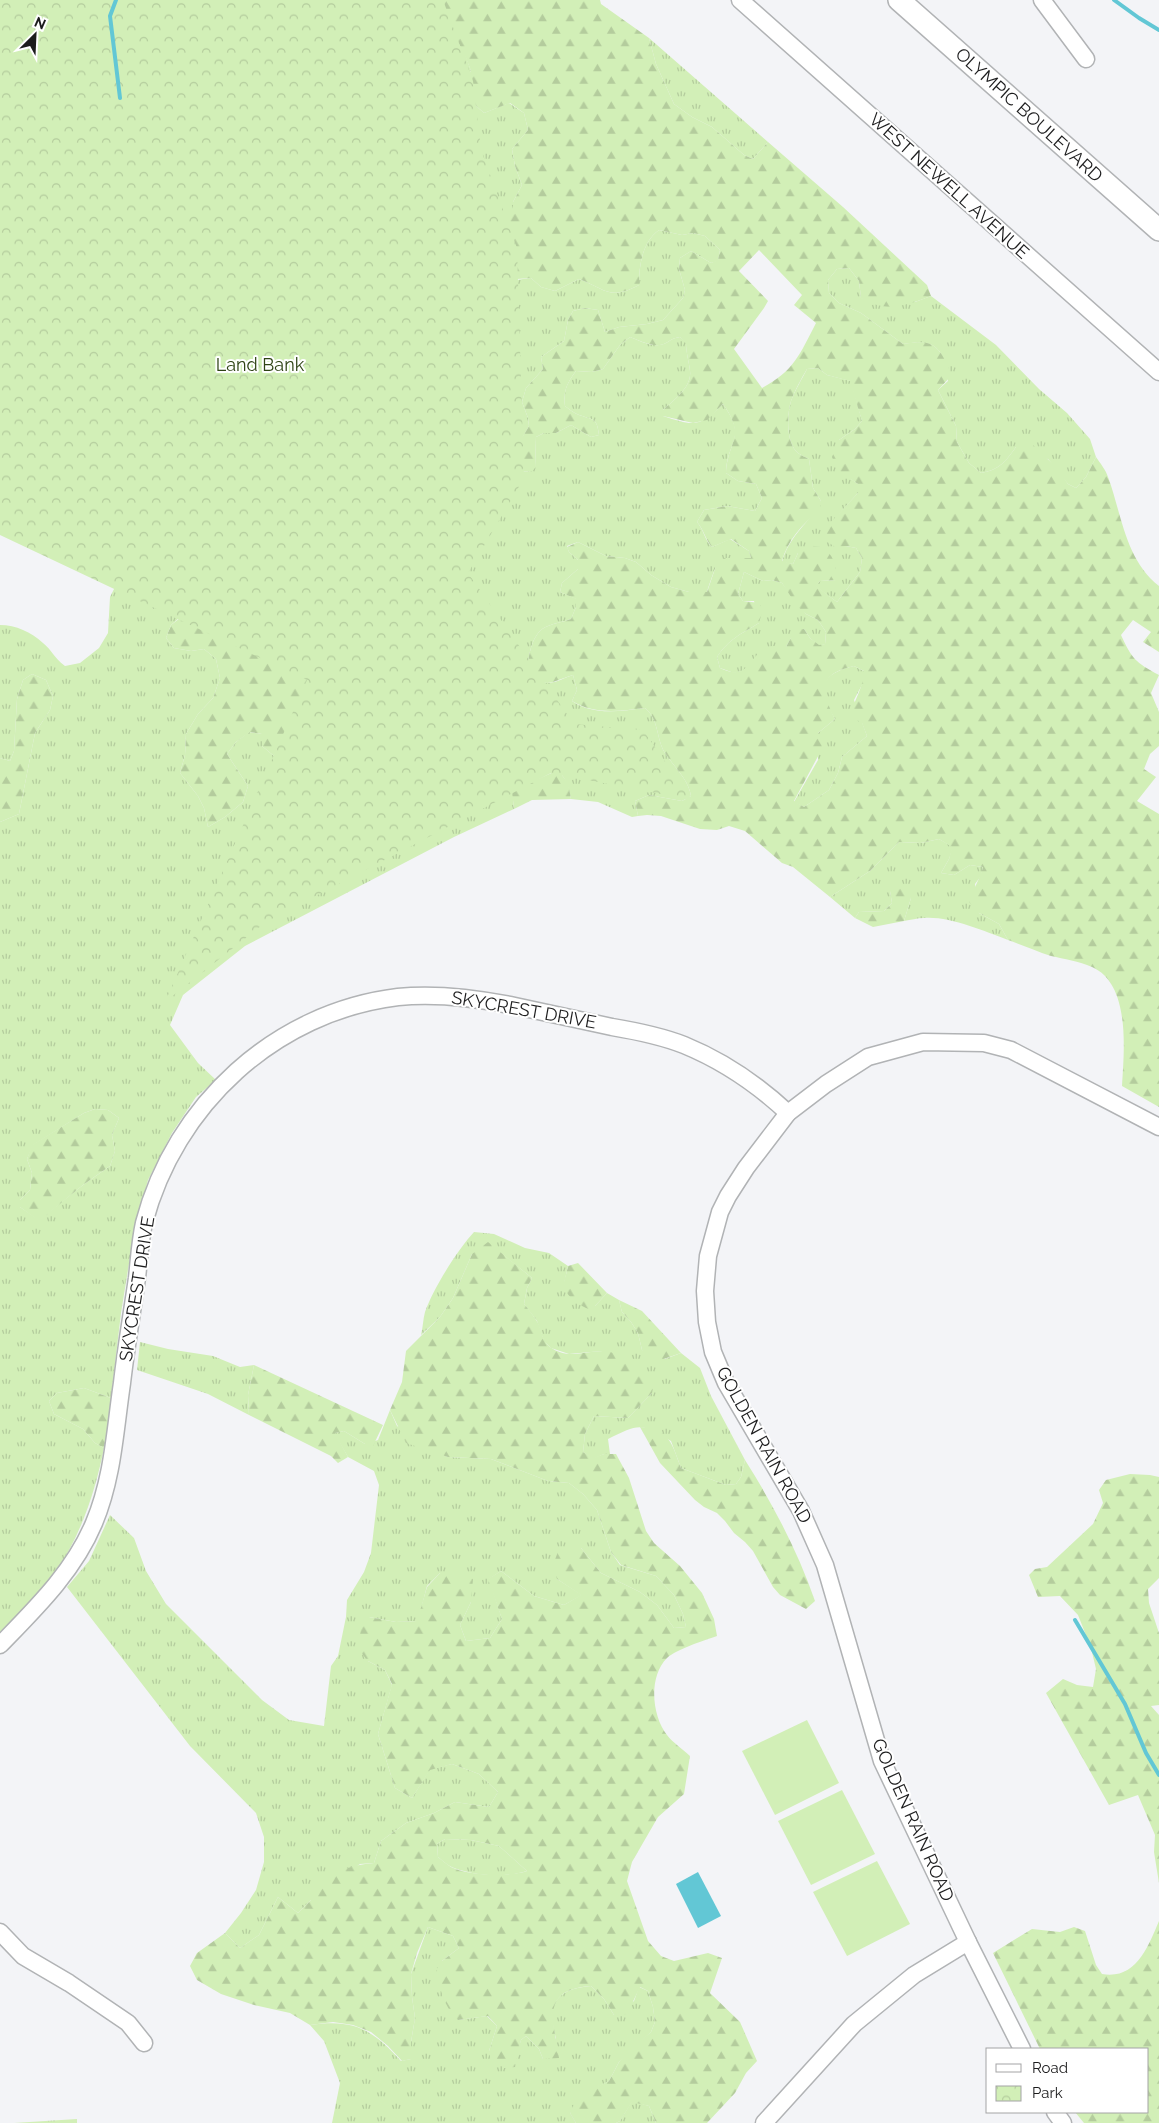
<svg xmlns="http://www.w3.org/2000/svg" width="1159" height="2123" font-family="Raleway,sans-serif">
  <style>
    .grass { fill: url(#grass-tufts); fill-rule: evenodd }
    .forest { fill: url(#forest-firs); fill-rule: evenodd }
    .park { fill: url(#park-crowns) }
    .garden { fill: #d2efb7 }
    .water { fill: #62c7d5 }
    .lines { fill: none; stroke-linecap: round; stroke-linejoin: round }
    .stream { stroke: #62c7d5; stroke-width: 4 }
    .minor-casing { stroke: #b1b3b5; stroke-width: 19 }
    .major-casing { stroke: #b1b3b5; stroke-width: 24 }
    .minor { stroke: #fff; stroke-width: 16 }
    .major { stroke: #fff; stroke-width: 21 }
    .labels { text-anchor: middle; stroke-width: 4; stroke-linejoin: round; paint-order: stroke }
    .street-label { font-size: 18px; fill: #1c1c1d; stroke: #fff }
    .park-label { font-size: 18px; fill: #2e4314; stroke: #fff }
  </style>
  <defs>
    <pattern id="grass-tufts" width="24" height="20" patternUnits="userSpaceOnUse" patternTransform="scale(1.25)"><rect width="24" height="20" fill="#d2efb7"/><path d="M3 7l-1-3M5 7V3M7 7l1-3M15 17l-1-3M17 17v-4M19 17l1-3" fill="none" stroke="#b4cc9d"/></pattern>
    <pattern id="forest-firs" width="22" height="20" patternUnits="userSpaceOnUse" patternTransform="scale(1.25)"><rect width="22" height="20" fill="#d2efb7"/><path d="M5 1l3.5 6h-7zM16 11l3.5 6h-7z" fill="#b4cc9d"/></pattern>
    <pattern id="park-crowns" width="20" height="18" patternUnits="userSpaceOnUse" patternTransform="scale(1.25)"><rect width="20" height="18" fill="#d2efb7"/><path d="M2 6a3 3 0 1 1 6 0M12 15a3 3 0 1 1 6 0" fill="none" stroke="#b4cc9d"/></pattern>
  </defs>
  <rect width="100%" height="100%" fill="#f3f4f7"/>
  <g class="grass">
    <path d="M142,0H217C215,18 218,37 226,53L246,40L259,35L252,3L255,0H329L349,19L359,37L360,77C371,82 395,83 401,94C404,101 406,110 409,117L423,120L436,113L428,86L419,65L403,43L394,6L390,0H423L427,13L439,25L454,33L464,51L471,71L463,81L446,86L447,95L475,105L484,113L509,103L524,113L528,130L512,149L515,166L522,185L513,202V212L500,211L493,220L512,238L517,251L506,257H494L485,260L476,272C496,291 507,280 531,278L541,287L555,291L579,279C606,289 609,301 639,285C639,266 642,242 659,230L682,235L693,233L705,236L720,250L718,261L711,263L691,251L680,258L679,269L685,290L683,298L663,320L647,324L619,327L605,332L598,310L585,308L573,311L568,320L564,341L541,357L543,369L526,388L522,402L528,418L529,426L515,450L513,457L516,472L531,471L535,467L536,437L544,433H556L571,425L591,437L599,435C597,417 593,420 579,415C574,413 569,409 565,406C563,391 567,383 576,371L592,372L603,369L620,345L630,337C641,341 654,349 666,343C671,340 673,338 680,337L686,342C686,353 689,361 690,371C692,387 674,400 663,410V416C694,426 699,428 723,404C748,439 727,440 726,473L738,481L756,484L762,498L755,511L727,506L704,510L697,522C704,530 704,539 712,547L730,539L749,551L751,558C715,559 719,557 707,592H689L671,587L651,575L636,562L625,558L606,556L578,542L567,546L569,552L578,560V569L562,583L560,592L577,599L576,607L571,619C563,622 555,623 548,626C532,632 530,652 527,667C545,690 548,684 573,675L577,690L572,701C594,716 620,711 645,708C659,719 656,738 665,753C674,767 689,780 691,796L682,801L649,795L635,801L638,816L632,817L598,802L571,799C567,776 561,771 541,761C513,773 511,779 514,809L454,837L245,946L183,995L170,1025L198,1063L216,1080L196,1097L172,1133L148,1180L133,1239L121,1313L111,1398L84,1388L57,1393L49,1401L54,1414L83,1429L95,1443L104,1448C95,1493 80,1538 53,1576C39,1597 19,1614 0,1632V822L19,814L35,733L50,710L53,696L46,680L32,674L23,680L17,699L14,751L10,761L0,758V625C16,625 31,632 43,643C52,650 53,657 65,666L80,663L99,648L108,633L110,597L117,583L132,568L136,558L133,507L128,492L120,482L112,461V440L108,416L111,406L131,387L142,362L145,350L146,320L140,302L141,287L147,279L159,278L175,320L188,333L211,344L222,335L230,320L260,296L276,289L293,256L320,237L335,228L348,216L354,202L352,186L357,172L370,168L379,170L381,186L391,198H399L408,187C399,157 391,112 350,138C342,144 339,155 330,161L313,157L310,144L337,106L336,98L329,90L296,91L285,86L269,59L239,79L235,93L215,136L217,164L203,192L201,207L208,227L205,241L197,244L180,236L164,234L154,215L153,195L164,77L154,48L133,11ZM154,407H166L177,435L185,448L226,468L235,480L243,508L259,518L269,533L258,562L262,578L277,587L305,594L337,574L350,588L343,609L341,627C355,644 380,661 402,664C409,665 415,664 422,665C448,668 455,676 482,665L499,673L503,687L502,702L489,706L480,726L468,741L442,729L454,716V710L438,703L418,722L408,725L394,716L411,701L410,695L393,684L385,685L374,703L361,717V727L374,734L366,760C398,771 404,745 426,747C433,748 442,752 449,754C435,792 406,806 371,820L354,813C349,801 350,793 349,781C347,762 324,746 310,736L274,756L262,746V734L249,732L236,742L227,754L248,786L243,802L225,817L208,827L204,808L198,796L180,773L185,755L186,734L198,714L213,698L220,678L216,659L204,649L191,651L174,648L166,638L171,625L194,605L197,590L175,513L149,493L148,473L142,461L134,438L141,418ZM319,772H329C332,788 325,792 323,807C321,821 331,832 338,843L326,851L291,847L268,850L258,855L247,851C244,820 252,817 271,795L292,801L302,797L310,779ZM95,1109L108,1110L119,1118L112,1135L115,1151L110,1166L83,1185L39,1220L20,1207V1200L30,1190L32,1173L27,1159L33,1145L84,1113Z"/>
    <polygon points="649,38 768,142 753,159 744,155 712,127 692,117 674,104 656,64"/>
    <path d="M849,268L859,281L861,298L915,302L931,296L996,345L1039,389L1067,413L1090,439L1096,457L1086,477L1076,488L1068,484L1048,459L1016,447C1006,461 999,470 981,473L969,463L957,442L956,426L938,390L948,381C944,349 937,338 903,344L861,313L839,303L829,293L828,280L837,269Z"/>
    <path d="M818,368L827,375L851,381L862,421L855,429L839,440L851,479L858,484V493L839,514L846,546L856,548L862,558L860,572L837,602L815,586L820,581L836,580L798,553L793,564L782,562C790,534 808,525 821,501L813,488L809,459C805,457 798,454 796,451C786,440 787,414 791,401C795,390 802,379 807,369Z"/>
    <path d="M744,572L763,581L772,580L782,583L806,614L818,620L826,632L825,644L819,646L810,638L804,629L791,638L786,647L742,671L734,673L720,668L717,657C729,639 741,634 759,623L754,601H743L738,594Z"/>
    <path d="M854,666L864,671V681L854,700L867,736L842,757L838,773L829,790L804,807L794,802L818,760V733L835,719C831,712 824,701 823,693C822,675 841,669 854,666Z"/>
    <path d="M939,839L953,847L949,859L941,873L954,875L970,865L983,867L981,876L975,884L979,913L999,924L1008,940C984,931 949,916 924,918C917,918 911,920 904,921L911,898L890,891L892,903L884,911L859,912L855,918L830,897L870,871L899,842L921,843Z"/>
    <path d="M474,1232L494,1234L525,1248L549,1253L568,1266L564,1284L595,1306L607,1293L619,1300L622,1312L631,1322L638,1333L642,1350L665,1359L681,1353L700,1368L711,1396L745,1460L741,1477L736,1484L726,1485L681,1468L671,1441C640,1422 639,1424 608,1439L610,1454H604L593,1459L583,1452L585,1434L594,1416L628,1418L652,1393L602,1351L569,1354L551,1348L544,1341L537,1321L524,1304L527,1288L532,1278L501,1253L472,1254L453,1298L440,1317L421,1335C423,1327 423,1319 425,1312C433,1289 458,1249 474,1232Z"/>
    <polygon points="140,1342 168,1349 213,1356 240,1367 254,1365 248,1395 249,1415 208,1394 137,1370"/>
    <polygon points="390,1410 397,1426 432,1450 448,1457 491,1459 548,1481 569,1483 583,1494 597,1510 611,1552 620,1565 656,1576 674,1595 683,1614 686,1627 674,1628 657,1605 640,1592 601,1573 581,1548 557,1579 582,1595 564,1605 534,1596 501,1571 489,1579 502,1619 490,1638 466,1641 460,1625 471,1602 440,1573 427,1586 418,1621 396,1622 369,1617 368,1661 385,1670 392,1685 378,1734 395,1788 412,1798 430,1769 452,1764 479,1774 498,1792 489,1807 455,1802 434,1813 406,1823 381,1841 374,1863 360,1864 311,1900 298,1913 278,1897 259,1935 240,1948 225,1933 241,1913 256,1890 264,1862 264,1837 256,1813 190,1746 67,1587 89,1561 110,1515 134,1538 146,1571 166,1604 262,1700 289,1720 324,1726 331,1666 338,1656 346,1617 347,1600 364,1572 371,1553 379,1485 374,1471 348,1457 334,1433 344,1431 365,1444 378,1440"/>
    <path d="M445,1839L471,1840L499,1846L527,1871C505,1878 476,1876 454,1868C448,1866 443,1861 438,1857L437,1844Z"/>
    <path d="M428,1927L453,1936L459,1948L442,1961L458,2020L487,2016L497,2026L489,2051L517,2053L521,2040L526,2036L539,2049L543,2059L556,2038C546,2004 556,1989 591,1986L604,1999L614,2015L634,2001L639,1987L648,1991L653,2007L655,2022L651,2032L619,2062L609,2081L598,2087L570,2113L576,2123H332L340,2083L324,2041L310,2025C354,2019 372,2029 401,2061L411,2059V2042L415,2018L412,1997L411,1974Z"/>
    <polygon points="632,2101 649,2106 656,2123 616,2123 620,2121"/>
    <polygon points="77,2119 77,2123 14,2123"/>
  </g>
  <g class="forest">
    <path d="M423,0H600L601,4L649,38L656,64L674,104L692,117L712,127L744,155L753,159L768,142L843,207L927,285L931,296C904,306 887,313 861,298L859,281L849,268L837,269L828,280L829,293L839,303L861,313L903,344C935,338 939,346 952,375L938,390L956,426L957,442L969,463L981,473C999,470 1006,461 1016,447L1032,444L1058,469L1068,484L1076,488L1086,477L1096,457C1100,463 1106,470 1108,477C1122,515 1125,559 1159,586V652L1143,642L1151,632L1133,620L1121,635C1132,659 1135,662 1159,675L1151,693L1159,712V746L1150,754L1144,769L1156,777L1137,801L1159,814V1107L1122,1086C1124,1051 1131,984 1092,967C1079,961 1064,959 1051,956C1036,951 1022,945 1008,940L999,924L979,913L969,902C973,889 980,879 983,867L970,865L954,875L941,873L949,859L952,847L939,839L921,843L899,842L870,871L830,897L793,867L782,863L745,831L729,826L717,830L700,829L661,816L647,815L638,816L635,801L649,795L682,801L691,796C689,780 674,767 665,753C656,738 659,719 645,708C620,711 594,715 572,701L577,690L573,675C547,683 545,691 527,667C530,652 532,632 548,626C555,623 563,622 571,619L576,607V599L560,592L562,583L578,569V560L569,552L567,547L578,542L606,556L625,558L636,562L651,575L671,587L689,592H707L717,563L724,558H751L749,551L731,539L712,547C705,539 704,530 697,522L704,510L727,506L755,511L762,498L756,484L738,481L726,473C727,441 747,438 723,404L707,420L693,423L663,416V410C674,400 692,387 690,371C689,361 686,353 686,343L680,337C673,338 671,340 666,343C655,349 641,341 630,337L620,345L603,369L592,372L576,371C567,383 563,391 565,406C569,409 574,413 579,415C593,420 597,417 599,435L591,437L571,425L556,433H544L536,437L535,468L532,471L516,472L518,444L529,426L528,418L522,402L526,388L543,369L541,357L564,341L568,320L573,311L585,308L598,310L605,332L619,327L647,324L663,320L683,298L685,290L679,269L680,258L691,251L711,263L718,260L720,250L705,236L693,233L682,235L659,230C642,242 639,266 639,285C609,301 606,289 579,279L555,291L541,287L531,278L517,279L500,211H513V202L522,185L515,166L512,149L528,130L524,113L510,103L484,113L475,105L463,81L471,71C459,36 447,26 423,0ZM759,250L802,295L794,305L816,323C800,354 794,371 762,388L734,349L764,308L768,301L739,271ZM818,368L827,375L850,381L862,421L855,429L839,440L832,457L837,470L858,484V493L831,522L824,533L825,540L835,547L846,546L856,548L862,558L860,572L837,602L816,586L820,581L836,580C837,569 834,554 823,548C819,546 811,546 807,545L798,553L793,564L782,561C788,540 802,524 820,510L821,501L813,488L809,459C805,457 798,454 796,451C786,440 787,414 791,401C795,390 801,379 807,369ZM744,572L763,581L772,580L782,583L797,606L806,614L818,620L826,632L825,644L819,645L810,638L804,629L795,630L786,647C752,640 756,670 736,672C731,673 725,670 720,668L717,657C729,639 741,634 759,623L762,612L760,603L743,601L738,594ZM854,666L864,671C864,686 854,700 850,716L862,723L867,736L842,757L838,773L829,790L804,807L794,801L823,747L818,733L835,719C820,690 818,674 854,666Z"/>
    <polygon points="350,588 274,756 262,746 262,734 250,732 236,742 227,754 248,786 243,802 225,817 208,827 204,808 198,796 180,773 185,755 186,734 198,714 213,698 220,678 216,659 204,649 191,651 174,648 166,638 171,625 184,615"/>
    <polygon points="32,674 46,680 53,696 50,710 35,733 19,814 0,822 0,758 10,761 14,751 17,699 23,680"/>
    <polygon points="558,770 568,783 571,799 532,800 514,809 512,791"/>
    <polygon points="896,882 905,888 911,898 904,921 873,927 855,918 859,912 884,911 892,903 890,891"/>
    <polygon points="95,1109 108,1110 119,1118 112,1135 115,1151 110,1166 83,1185 39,1221 20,1207 20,1200 30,1190 32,1173 27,1159 32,1145 84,1113"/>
    <path d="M488,1242L532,1278L527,1288L524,1304C529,1310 534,1316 538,1323C542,1331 542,1341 550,1347C568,1360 584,1351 603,1351C622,1352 643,1367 654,1383L652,1393L628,1418L594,1416L585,1434L583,1452L593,1458L604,1454H616L629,1478L646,1531L654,1543L680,1566L702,1593L714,1619L717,1636C703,1641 677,1649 667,1658C648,1677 652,1716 667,1735C673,1743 683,1749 690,1756L684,1794L658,1817L632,1862L627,1881L648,1941L661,1956L674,1961L708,1953L722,1958L710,1993L740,2022L757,2061L746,2073L735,2093L707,2123H656L649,2106L632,2102L620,2121L616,2123H576L570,2113L578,2096L609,2081L619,2062L628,2051L651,2032L655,2022L653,2007L648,1991L640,1987L627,2014L614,2015L604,1999L591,1986C539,1990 554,2021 559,2058L543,2059L539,2049L526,2036L521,2040L515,2067L504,2068L490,2057L489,2051L497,2026L488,2016L458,2020C444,2007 440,1989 436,1970L442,1961L459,1948L453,1936L428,1927L417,1953L411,1974L412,1997L415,2018L411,2042V2059L402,2061L388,2046L371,2032L353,2025L333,2022L310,2025L290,2013L254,2005L221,1994L197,1980L190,1966L197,1953L225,1933L240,1948L259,1935L278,1897L298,1913L311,1900V1886C331,1873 350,1865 374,1863L381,1841L406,1823L434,1813L455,1802L489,1807L498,1792L479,1774L452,1764L430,1770L412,1798L395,1788L378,1734L392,1684L385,1670L368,1661L358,1649L361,1628L369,1617L396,1622L417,1621L427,1587L440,1573L459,1575L473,1579L471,1602L460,1625L466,1641L490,1638L502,1619L488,1579L501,1571L534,1596L564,1605L581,1595L557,1579L553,1565L559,1549L581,1548L601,1573L640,1592L657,1605L674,1628L686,1627L683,1614L674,1595L656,1576L621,1565L611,1552L597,1510L583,1494L569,1483L548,1481L491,1459L448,1457L406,1443L390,1410L402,1382L406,1351L440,1317L453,1298L472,1254ZM445,1839L471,1840L499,1846L527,1871C509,1877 468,1876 451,1867C446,1864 442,1860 438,1857L437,1844Z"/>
    <path d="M578,1263L607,1293L595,1306L588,1309C578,1304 563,1295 564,1282C565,1277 567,1272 568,1266Z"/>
    <polygon points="619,1300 642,1311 681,1353 658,1361 649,1359 642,1350 638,1333 631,1322 622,1312"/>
    <polygon points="254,1365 383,1425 373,1446 365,1444 344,1431 335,1433 348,1457 338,1463 331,1456 249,1415 248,1395"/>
    <polygon points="84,1388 111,1398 109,1424 104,1448 95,1443 83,1429 54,1414 49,1401 57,1393"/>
    <path d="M640,1427C670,1429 672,1444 681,1468L726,1485L736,1484L741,1477L745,1460C773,1504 798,1552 815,1601L806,1609L780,1595L773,1587L753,1551L745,1542L734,1533L725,1521L717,1513L704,1507L695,1500L660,1463Z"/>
    <polygon points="1130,1474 1150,1475 1159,1477 1159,1578 1148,1589 1149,1603 1159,1633 1159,1705 1151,1706 1159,1715 1159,1883 1154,1852 1155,1835 1138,1795 1109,1805 1046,1693 1063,1679 1077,1685 1093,1687 1096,1669 1091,1648 1078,1615 1060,1596 1038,1597 1029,1575 1035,1569 1047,1567 1093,1524 1103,1503 1099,1490 1106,1480"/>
    <path d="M1159,1921V2123H1084L1075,2112H1148V2049H1040L993,1953L1032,1929L1060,1932L1074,1927L1085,1931L1096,1965L1102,1974C1136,1980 1148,1947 1159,1921Z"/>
  </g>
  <polygon class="park" points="0,0 443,0 473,81 481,150 517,248 524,478 468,573 574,724 643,730 692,800 551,773 266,922 165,1002 307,680 0,535"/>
  <g class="garden">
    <polygon points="807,1720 839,1783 775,1815 742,1751"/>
    <polygon points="842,1790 875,1854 811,1885 778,1821"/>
    <polygon points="877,1861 910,1924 847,1956 813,1892"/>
  </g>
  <polygon class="water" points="698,1872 721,1916 698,1928 676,1884"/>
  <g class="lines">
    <g class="stream">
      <polyline points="116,0 110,16 120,98"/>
      <polyline points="1114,0 1139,18 1159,30"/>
      <polyline points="1075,1620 1125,1704 1146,1753 1159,1775"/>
    </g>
    <defs>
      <g id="minor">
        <polyline points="740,0 1159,372"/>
        <polyline points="1042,0 1086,59"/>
        <path d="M0,1645C36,1608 74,1571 94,1523C113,1478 115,1430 122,1383C126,1348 132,1313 137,1278C139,1260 140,1241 144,1223C175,1105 275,1012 398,997C437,993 476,998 515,1006C547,1013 580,1020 612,1027C636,1031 661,1036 684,1045C723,1061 757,1084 788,1113"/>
        <polyline points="0,1932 23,1956 69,1983 128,2023 144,2043"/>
        <polyline points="1022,2049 968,1942 882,1761 825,1565 801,1511 726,1383 713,1352 707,1322 705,1291 708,1256 720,1212 728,1196 746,1168 788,1113 826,1084 868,1057 923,1042 984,1043 1011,1050 1159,1127"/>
        <polyline points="1055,2112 1063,2123"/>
        <polyline points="764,2123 854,2024 914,1975 968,1942"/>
      </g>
      <polyline id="major" points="899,0 1159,230"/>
    </defs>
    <use href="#minor" class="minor-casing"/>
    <use href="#major" class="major-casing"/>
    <use href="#minor" class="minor"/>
    <use href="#major" class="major"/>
  </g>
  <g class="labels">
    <g class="street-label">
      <text transform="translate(1029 115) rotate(42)" y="6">OLYMPIC BOULEVARD</text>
      <text transform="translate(949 186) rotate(42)" y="6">WEST NEWELL AVENUE</text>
      <text transform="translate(524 1010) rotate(10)" y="6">SKYCREST DRIVE</text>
      <text transform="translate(137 1289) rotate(-81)" y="6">SKYCREST DRIVE</text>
      <text transform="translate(764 1445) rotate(61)" y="6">GOLDEN RAIN ROAD</text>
      <text transform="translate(913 1820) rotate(66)" y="6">GOLDEN RAIN ROAD</text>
    </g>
    <g class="park-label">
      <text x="260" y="371">Land Bank</text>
    </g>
  </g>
  <rect x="986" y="2048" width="162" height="65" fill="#ffffff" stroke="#a4a4a5"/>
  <rect x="996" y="2064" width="25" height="8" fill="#ffffff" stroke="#a4a4a5"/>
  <text x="1032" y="2073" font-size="15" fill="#1c1c1d">Road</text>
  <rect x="996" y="2086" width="25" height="15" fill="url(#park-crowns)" stroke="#a4a4a5"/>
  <text x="1032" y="2098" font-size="15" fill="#1c1c1d">Park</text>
  <g transform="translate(35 35) rotate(24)" stroke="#ffffff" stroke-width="4" paint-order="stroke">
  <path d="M0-4L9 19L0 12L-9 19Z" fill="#1c1c1d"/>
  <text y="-8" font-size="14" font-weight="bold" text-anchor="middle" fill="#1c1c1d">N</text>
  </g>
</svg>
